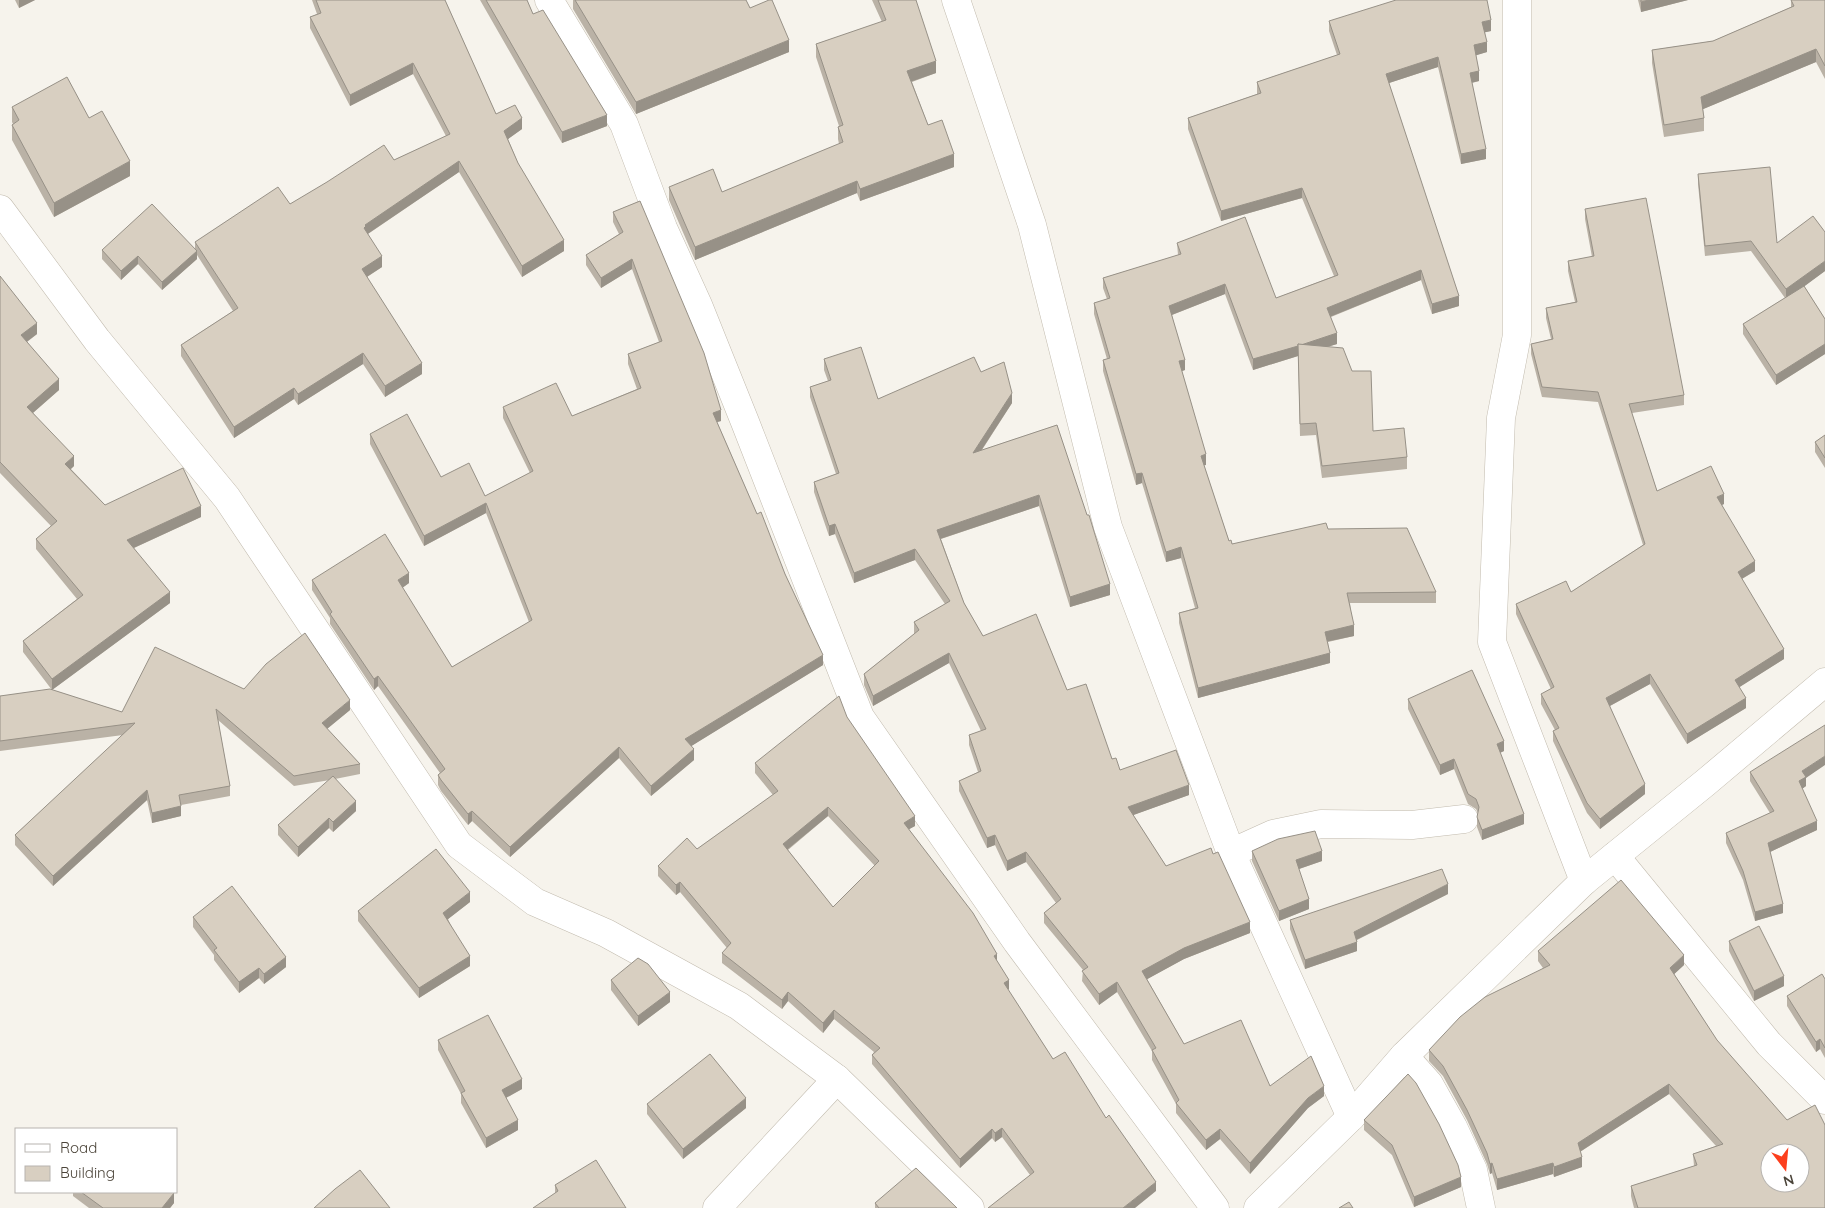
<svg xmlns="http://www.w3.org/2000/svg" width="1825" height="1208" font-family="Quicksand,sans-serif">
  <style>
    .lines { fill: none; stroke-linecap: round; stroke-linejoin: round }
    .minor-casing { stroke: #c2bbae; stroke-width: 29 }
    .tertiary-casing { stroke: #c2bbae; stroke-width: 29 }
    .minor { stroke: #fff; stroke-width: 28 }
    .tertiary { stroke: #fff; stroke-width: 28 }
    .wall { fill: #bab2a6; fill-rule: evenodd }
    .shaded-wall { fill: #979187 }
    .building { fill: #d8cfc1; stroke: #979187; fill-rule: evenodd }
  </style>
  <rect width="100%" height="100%" fill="#f6f3ec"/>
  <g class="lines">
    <defs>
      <g id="minor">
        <polyline points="549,0 624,124 663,228 698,305 745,422 860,717 1017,942 1215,1208"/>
        <polyline points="956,0 1032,225 1108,527 1231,853 1351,1117"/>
        <polyline points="1517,0 1517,335 1501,418 1492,642 1584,881"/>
        <polyline points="0,209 97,340 227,498 459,845 535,902 606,933 739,1006 837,1079 970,1208"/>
        <polyline points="1231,853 1273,834 1321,824 1412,825 1464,819"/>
        <polyline points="1615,856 1769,1044 1825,1100"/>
        <polyline points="1404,1056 1429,1084 1453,1127 1473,1170 1481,1208"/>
        <polyline points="717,1208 837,1079"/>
      </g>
      <polyline id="tertiary" points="1258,1208 1351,1117 1404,1056 1584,881 1705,783 1825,682"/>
    </defs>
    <use href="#minor" class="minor-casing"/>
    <use href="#tertiary" class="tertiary-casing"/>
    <use href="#minor" class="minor"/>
    <use href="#tertiary" class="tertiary"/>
  </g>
  <g class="wall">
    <polygon points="15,0 35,0 19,8"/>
    <polygon points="312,0 445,0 496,114 522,129 508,139 518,163 564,251 522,277 459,172 368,234 382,267 367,277 422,374 385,397 363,364 298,405 294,399 234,438 181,356 181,345 233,311 197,255 197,259 162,290 138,264 121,280 102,259 102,250 195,249 195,242 290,204 394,160 446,136 413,74 350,106 310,28 310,17 317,14"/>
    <polygon points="480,0 527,0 533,14 607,126 562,143"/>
    <polygon points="573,0 746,0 750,8 789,52 636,114 573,9"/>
    <polygon points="872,0 916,0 936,73 912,82 928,125 954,167 860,201 857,193 695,260 669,200 669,187 722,192 839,144 838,139 838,127 839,126 816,57 816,44 882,22"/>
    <polygon points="1638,0 1688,0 1641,12"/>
    <polygon points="1791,0 1825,0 1825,79 1816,62 1703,109 1704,118 1704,131 1664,137 1652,63 1652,50 1713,41 1791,7"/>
    <polygon points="1329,21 1491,31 1485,32 1487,52 1476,55 1479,81 1472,83 1486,159 1461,164 1438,67 1389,83 1459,306 1432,314 1421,280 1331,317 1337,344 1327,347 1373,431 1407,457 1407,469 1322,478 1316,435 1300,436 1298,356 1253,370 1225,294 1172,315 1185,370 1182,371 1206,465 1204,465 1229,541 1232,544 1328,529 1436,592 1436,603 1350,603 1354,636 1328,642 1330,663 1198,698 1179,623 1179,613 1195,608 1181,558 1166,562 1142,483 1136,485 1103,371 1103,360 1107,359 1094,314 1094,303 1107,299 1103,288 1103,278 1178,255 1177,243 1276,298 1334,276 1302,198 1221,221 1188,129 1188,118 1257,94 1257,82 1337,55 1329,31"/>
    <polygon points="12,107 130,176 54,217 12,140 12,125 13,124 12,122"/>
    <polygon points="1698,174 1777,243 1825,271 1804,286 1825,319 1825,354 1776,385 1743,334 1743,324 1785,298 1751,251 1705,256 1698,184"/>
    <polygon points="640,201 721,421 717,422 757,514 785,574 823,665 691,746 694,760 651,796 619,758 510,857 472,821 468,825 441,791 438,785 438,775 440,773 378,686 374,690 330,624 330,618 312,590 312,580 409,583 402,588 452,667 529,622 486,513 424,546 370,444 370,434 441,477 485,496 530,473 503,418 503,407 572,416 637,389 628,364 628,354 659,342 632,269 601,288 586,265 586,255 619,234 613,222 613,212"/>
    <polygon points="1585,209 1684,395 1684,405 1632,413 1657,491 1724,504 1722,505 1755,571 1742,579 1784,659 1739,687 1746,708 1687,744 1650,684 1610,706 1645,794 1600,829 1587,813 1553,741 1553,731 1555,730 1541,704 1541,694 1551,689 1516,614 1516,604 1571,592 1643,545 1598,402 1542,397 1531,354 1531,344 1551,339 1546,318 1546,308 1575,302 1568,271 1568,261 1592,257 1585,219"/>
    <polygon points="0,276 37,334 27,342 59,390 33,413 74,466 71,469 105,505 201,517 134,548 170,603 52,690 122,712 244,689 350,710 327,729 360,764 360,774 335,779 356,811 333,832 329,828 298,857 278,835 278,825 330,780 294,786 218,720 230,786 230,796 181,805 181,816 152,823 147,800 53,886 15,845 15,835 123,735 0,751 0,696 52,690 23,652 23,641 77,599 36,549 36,539 51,526 0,473"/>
    <polygon points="824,359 878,399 981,372 1012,403 982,450 1057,425 1110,595 1070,607 1039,506 941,539 964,603 983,636 1067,690 1120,770 1189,795 1133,815 1166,866 1250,933 1184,959 1147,979 1184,1044 1270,1086 1324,1096 1308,1108 1250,1174 1220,1139 1206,1150 1176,1113 1176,1104 1152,1060 1152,1051 1117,992 1099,1005 1082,981 1083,970 1044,923 1044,913 1056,903 1026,862 1007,871 995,845 987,848 959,791 959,781 978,772 969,745 969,735 981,731 949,663 873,706 864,685 864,674 914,634 914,622 945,604 915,560 854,583 835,534 829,536 814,492 814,482 836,474 810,397 810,387 828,381 824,370"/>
    <polygon points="1825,435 1825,468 1815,452 1815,442"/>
    <polygon points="1408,699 1504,751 1500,753 1524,824 1482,840 1477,827 1477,817 1478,813 1476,809 1468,804 1454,769 1440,775 1408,709"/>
    <path d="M847,717L915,826L909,829L997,961L1009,989L1008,990L1053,1059L1106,1118L1156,1191L1030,1175L1002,1137L995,1142L992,1138L960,1168L872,1064V1055L874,1052L834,1019L823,1033L788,1001L782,1009L722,963V953L727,948L680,892L676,895L658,876V866L697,849L773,795L755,773V763ZM828,816L875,866L833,907L788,850Z"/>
    <polygon points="1750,772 1806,778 1806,786 1802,789 1817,830 1770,852 1783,913 1755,921 1743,880 1726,843 1726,833 1770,813 1750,781"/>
    <polygon points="1252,851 1322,861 1299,869 1309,909 1279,921 1252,861"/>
    <polygon points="1448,894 1357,940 1357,951 1305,969 1290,929 1290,920"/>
    <polygon points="470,902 448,919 470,966 419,998 358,921 358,911"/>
    <polygon points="193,917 286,967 264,984 259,978 239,993 214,960 214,955 193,927"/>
    <polygon points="1729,941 1784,986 1754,1001 1729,951"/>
    <polygon points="1538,951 1684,965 1674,974 1825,1208 1634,1208 1631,1196 1631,1186 1694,1166 1693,1154 1716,1146 1669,1094 1580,1152 1582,1167 1554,1177 1553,1174 1497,1190 1492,1173 1490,1174 1487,1164 1467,1120 1443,1076 1429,1061 1429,1050 1543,968 1538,961"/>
    <polygon points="1825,979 1825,1058 1820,1049 1816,1052 1787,1006 1787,996"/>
    <polygon points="611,980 670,1002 638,1026 611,990"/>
    <polygon points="438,1040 522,1089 506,1098 518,1130 486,1148 461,1103 461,1094 438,1050"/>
    <polygon points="647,1104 746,1108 683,1159 647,1114"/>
    <polygon points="1364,1120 1461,1187 1414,1207 1392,1155 1364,1130"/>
    <polygon points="555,1185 626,1208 555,1193"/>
    <polygon points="73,1192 172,1192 174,1203 170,1208 89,1208 73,1196"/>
    <polygon points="875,1203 957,1208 875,1208"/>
  </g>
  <g class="shaded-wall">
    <polygon points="19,0 35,0 19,8"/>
    <polygon points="1649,0 1688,0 1641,12 1641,2"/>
    <polygon points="1491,20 1491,31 1482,33 1482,22"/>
    <polygon points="789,40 789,52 636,114 636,102"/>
    <polygon points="1487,42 1487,52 1474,56 1474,45"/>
    <polygon points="1816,49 1816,62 1701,110 1701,97"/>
    <polygon points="1438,57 1438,67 1386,84 1386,74"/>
    <polygon points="936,61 936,73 907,83 907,71"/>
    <polygon points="413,63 413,74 350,106 350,95"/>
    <polygon points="1479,71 1479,81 1470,83 1470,73"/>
    <polygon points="607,115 607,126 562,143 562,132"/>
    <polygon points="522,118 522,129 504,142 504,131"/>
    <polygon points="1486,149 1486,159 1461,164 1461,154"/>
    <polygon points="954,154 954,167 860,201 860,189"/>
    <polygon points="130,161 130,176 54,217 54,203"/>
    <polygon points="459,161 459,172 366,235 364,228 365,225"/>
    <polygon points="857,181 857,193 695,260 695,247"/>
    <polygon points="1302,188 1302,198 1221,221 1221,211"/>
    <polygon points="564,240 564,251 522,277 522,266"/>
    <polygon points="197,251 197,259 162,290 162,282"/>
    <polygon points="138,256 138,264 121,280 121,271"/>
    <polygon points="382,256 382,267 362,280 362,269"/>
    <polygon points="632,259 632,269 601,288 601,278"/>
    <polygon points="1825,261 1825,271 1786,300 1786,289"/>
    <polygon points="1421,270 1421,280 1327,318 1327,308"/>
    <polygon points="1225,284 1225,294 1169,316 1169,306"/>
    <polygon points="1459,296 1459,306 1432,314 1432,304"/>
    <polygon points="37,323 37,334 21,346 21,335"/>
    <polygon points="1337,333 1337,344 1298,356 1298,346"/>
    <polygon points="1825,344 1825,354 1776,385 1776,375"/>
    <polygon points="1298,346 1298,356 1253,370 1253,359"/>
    <polygon points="363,353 363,364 298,405 298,394"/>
    <polygon points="1185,360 1185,370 1179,372 1179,361"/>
    <polygon points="422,363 422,374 385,397 385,386"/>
    <polygon points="59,379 59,390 27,418 27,407"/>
    <polygon points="294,388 294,399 234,438 234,427"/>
    <polygon points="1012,393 1012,403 973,463 973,453"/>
    <polygon points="721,410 721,421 713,423 713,413"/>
    <polygon points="1206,454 1206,465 1201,466 1201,456"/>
    <polygon points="74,456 74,466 65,474 65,464"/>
    <polygon points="1142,473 1142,483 1136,485 1136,474"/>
    <polygon points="1724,494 1724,504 1717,507 1717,497"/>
    <polygon points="1039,495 1039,506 937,540 937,530"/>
    <polygon points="486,503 486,513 424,546 424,536"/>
    <polygon points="201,506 201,517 127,551 127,540"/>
    <polygon points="835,524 835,534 829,536 829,526"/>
    <polygon points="1181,547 1181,558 1166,562 1166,552"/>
    <polygon points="915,549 915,560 854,583 854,573"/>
    <polygon points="1755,561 1755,571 1738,581 1738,572"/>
    <polygon points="409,573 409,583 398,591 398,580"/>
    <polygon points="1110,584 1110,595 1070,607 1070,597"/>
    <polygon points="170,592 170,603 52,690 52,679"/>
    <polygon points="1354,625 1354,636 1325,642 1325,632"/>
    <polygon points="1784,649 1784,659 1735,690 1735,680"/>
    <polygon points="949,653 949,663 873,706 873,696"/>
    <polygon points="1330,653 1330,663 1198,698 1198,688"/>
    <polygon points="823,655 823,665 685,750 685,739"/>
    <polygon points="1650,674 1650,684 1606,708 1606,698"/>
    <polygon points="378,676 378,686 374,690 374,679"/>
    <polygon points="1746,698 1746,708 1687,744 1687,734"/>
    <polygon points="350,700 350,710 322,733 322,723"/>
    <polygon points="1504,741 1504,751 1497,754 1497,744"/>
    <polygon points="619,747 619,758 510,857 510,847"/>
    <polygon points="694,749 694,760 651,796 651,786"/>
    <polygon points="1825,756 1825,765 1806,778 1806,786 1799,791 1799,781 1802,771"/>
    <polygon points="1454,759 1454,769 1440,775 1440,765"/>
    <polygon points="1645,784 1645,794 1600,829 1600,819"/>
    <polygon points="1189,785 1189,795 1128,817 1128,807"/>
    <polygon points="147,790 147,800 53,886 53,876"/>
    <polygon points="356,801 356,811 333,832 333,822"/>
    <polygon points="181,806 181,816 152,823 152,813"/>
    <polygon points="828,807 828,816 783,853 783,844"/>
    <polygon points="472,811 472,821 468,825 468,814"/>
    <polygon points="1524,814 1524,824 1482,840 1482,830"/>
    <polygon points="915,816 915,826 904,832 904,823"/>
    <polygon points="329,818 329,828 298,857 298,847"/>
    <polygon points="1817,821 1817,830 1768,853 1768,843"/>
    <polygon points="995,835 995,845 987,848 987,838"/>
    <polygon points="1322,851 1322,861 1296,870 1296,860"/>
    <polygon points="1026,852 1026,862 1007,871 1007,861"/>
    <polygon points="680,882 680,892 676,895 676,885"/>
    <polygon points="1448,884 1448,894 1354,941 1354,932"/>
    <polygon points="470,892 470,902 443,923 443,913"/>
    <polygon points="1309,899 1309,909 1279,921 1279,911"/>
    <polygon points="1783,904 1783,913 1755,921 1755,912"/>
    <polygon points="1250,922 1250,933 1184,959 1142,982 1142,971 1184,948"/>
    <polygon points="1357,942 1357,951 1305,969 1305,960"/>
    <polygon points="997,954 997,963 994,956"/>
    <polygon points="1684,955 1684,965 1670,978 1670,968"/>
    <polygon points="470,956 470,966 419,998 419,988"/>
    <polygon points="286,957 286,967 264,984 264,974"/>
    <polygon points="259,968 259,978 239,993 239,982"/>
    <polygon points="1784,976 1784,986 1754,1001 1754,991"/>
    <polygon points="1009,980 1009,989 1004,992 1004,983"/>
    <polygon points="1117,982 1117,992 1099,1005 1099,994"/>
    <polygon points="670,992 670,1002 638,1026 638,1016"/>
    <polygon points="788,992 788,1001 782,1009 782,1000"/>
    <polygon points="834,1010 834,1019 823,1033 823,1023"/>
    <polygon points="1820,1039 1820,1049 1816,1052 1816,1042"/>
    <polygon points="522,1079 522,1089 502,1100 502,1090"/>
    <polygon points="1669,1084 1669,1094 1578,1153 1578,1143"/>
    <polygon points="1324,1086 1324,1096 1308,1108 1250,1174 1250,1163 1308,1098"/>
    <polygon points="746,1098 746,1108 683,1159 683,1149"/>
    <polygon points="518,1120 518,1130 486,1148 486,1138"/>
    <polygon points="1002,1128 1002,1137 995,1142 995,1133"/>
    <polygon points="992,1129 992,1138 960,1168 960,1159"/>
    <polygon points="1220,1129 1220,1139 1206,1150 1206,1140"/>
    <polygon points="1582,1157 1582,1167 1554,1177 1554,1167"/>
    <polygon points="1492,1163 1492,1173 1490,1174 1490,1164"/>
    <polygon points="1553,1163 1553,1174 1497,1190 1497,1179"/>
    <polygon points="1461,1177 1461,1187 1414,1207 1414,1197"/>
    <polygon points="1156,1182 1156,1191 1135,1208 1123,1208"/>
    <polygon points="174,1193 174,1203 170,1208 162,1208"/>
  </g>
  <g class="building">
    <polygon points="316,0 445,0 496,114 515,105 522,118 504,131 518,163 564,240 522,266 459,161 365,225 366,226 364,228 382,256 362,269 422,363 385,386 363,353 298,394 294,388 234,427 181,345 238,308 195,242 278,187 290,204 327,182 384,145 394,160 450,134 413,63 350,95 310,17 321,13"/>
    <polygon points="486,0 527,0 533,14 543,10 607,115 562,132"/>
    <polygon points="575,0 746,0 750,8 769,0 772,0 789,40 636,102"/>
    <polygon points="878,0 916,0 936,61 907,71 928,125 942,120 954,154 860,189 857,181 695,247 669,187 713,169 722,192 843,142 838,127 843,125 816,44 886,20"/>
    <polygon points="1396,0 1487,0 1491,20 1482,22 1487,42 1474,45 1479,71 1470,73 1486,149 1461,154 1438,57 1386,74 1459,296 1432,304 1421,270 1327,308 1337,333 1301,345 1298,344 1298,346 1253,359 1225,284 1169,306 1185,360 1179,361 1206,454 1201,456 1229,541 1231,540 1232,544 1326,523 1328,529 1407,528 1436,592 1347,593 1354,625 1325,632 1330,653 1198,688 1179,613 1198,608 1181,547 1166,552 1142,473 1136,474 1103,360 1110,358 1094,303 1110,298 1103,278 1181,254 1177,243 1245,217 1276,298 1338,275 1302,188 1221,211 1188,118 1261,93 1257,82 1340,54 1329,21"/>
    <polygon points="1641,0 1649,0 1641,2"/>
    <polygon points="1791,0 1825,0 1825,66 1816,49 1701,97 1704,118 1664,125 1652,50 1713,41 1794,6"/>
    <polygon points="67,77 89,118 102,111 130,161 54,203 12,125 19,120 12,107"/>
    <polygon points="1770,167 1777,243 1813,216 1825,232 1825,261 1786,289 1751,241 1705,246 1698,174"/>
    <polygon points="1646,198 1684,395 1629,404 1657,491 1711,466 1724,494 1717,497 1755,561 1738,572 1784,649 1735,680 1746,698 1687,734 1650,674 1606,698 1645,784 1600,819 1587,803 1553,731 1559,728 1541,694 1554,687 1516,604 1566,581 1571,592 1645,544 1598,392 1542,387 1531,344 1553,339 1546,308 1577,302 1568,261 1594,256 1585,209"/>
    <polygon points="640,201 704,353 721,410 713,413 757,514 761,512 785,574 823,655 685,739 694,749 651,786 619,747 510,847 472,811 468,814 441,780 438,775 445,769 378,676 374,679 330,614 332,612 312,580 385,534 409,573 398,580 452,667 532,620 486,503 424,536 370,434 407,414 441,477 469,463 485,496 533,471 503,407 556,383 572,416 641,388 628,354 662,341 632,259 601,278 586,255 623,232 613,212"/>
    <polygon points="152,204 197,251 162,282 138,256 121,271 102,250"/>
    <polygon points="0,276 37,323 21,335 59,379 27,407 74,456 65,464 105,505 183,468 201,506 127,540 170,592 52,679 23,641 83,595 36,539 57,521 0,462"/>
    <polygon points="1804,286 1825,319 1825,344 1776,375 1743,324"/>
    <polygon points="1298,344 1343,348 1352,371 1371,371 1373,431 1404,428 1407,457 1322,466 1316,423 1300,424"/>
    <polygon points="861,347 878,399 974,357 981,372 1004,362 1012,393 973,453 1057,425 1087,515 1089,515 1110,584 1070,597 1039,495 937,530 964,603 983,636 1036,614 1067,690 1086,684 1112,759 1116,758 1120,770 1176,750 1189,785 1128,807 1166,866 1211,848 1213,854 1218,852 1250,922 1184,948 1142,971 1184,1044 1241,1020 1270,1086 1311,1056 1324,1086 1308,1098 1250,1163 1220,1129 1206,1140 1176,1103 1179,1100 1152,1050 1156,1048 1117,982 1099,994 1082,971 1088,967 1044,913 1061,899 1026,852 1007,861 995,835 987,838 959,781 981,771 969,735 986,729 949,653 873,696 864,674 919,630 914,622 950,601 915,549 854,573 835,524 829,526 814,482 839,473 810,387 831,380 824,359"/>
    <polygon points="1825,435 1825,458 1815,442"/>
    <polygon points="305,633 350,700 322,723 360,764 294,776 216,709 230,786 179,795 181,806 152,813 147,790 53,876 15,835 135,723 0,741 0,696 50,689 122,712 155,647 244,689 266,664"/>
    <polygon points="1472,670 1504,741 1497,744 1524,814 1482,830 1477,817 1479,807 1476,799 1468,794 1454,759 1440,765 1408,699"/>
    <path d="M839,696L847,717L915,816L904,823L973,913L997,954L994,956L1009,980L1004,983L1053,1059L1065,1052L1106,1118L1109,1115L1156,1182L1123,1208H988L1034,1172L1002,1128L995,1133L992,1129L960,1159L872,1055L880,1048L834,1010L823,1023L788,992L782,1000L722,953L731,943L680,882L676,885L658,866L687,838L697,849L778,791L755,763ZM828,807L879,861L833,907L783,844Z"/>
    <polygon points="1825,725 1825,756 1802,771 1806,777 1799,781 1817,821 1768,843 1783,904 1755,912 1743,871 1726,833 1774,811 1750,772"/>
    <polygon points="333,776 356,801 333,822 329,818 298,847 278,825"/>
    <polygon points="1315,831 1322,851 1296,860 1309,899 1279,911 1252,851 1278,839"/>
    <polygon points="436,849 470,892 443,913 470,956 419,988 358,911"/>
    <polygon points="1442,869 1448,884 1354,932 1357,942 1305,960 1290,920"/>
    <path d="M1621,880L1684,955L1670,968L1717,1040L1787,1120L1815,1105L1825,1125V1208H1638L1631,1186L1697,1165L1693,1154L1723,1144L1669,1084L1578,1143L1582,1157L1554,1167L1553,1163L1497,1179L1492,1163L1490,1164L1487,1153L1467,1110L1443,1066L1429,1050L1460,1017L1485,997L1550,965L1538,951ZM1770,1153H1800V1183H1770Z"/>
    <polygon points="232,886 286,957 264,974 259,968 239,982 214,950 217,948 193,917"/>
    <polygon points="1759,926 1784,976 1754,991 1729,941"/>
    <polygon points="638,958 648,964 670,992 638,1016 611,980"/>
    <polygon points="1822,974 1825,979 1825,1048 1820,1039 1816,1042 1787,996"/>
    <polygon points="488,1015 522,1079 502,1090 518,1120 486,1138 461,1093 465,1091 438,1040"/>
    <polygon points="710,1054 746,1098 683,1149 647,1104"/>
    <polygon points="1408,1074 1416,1083 1439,1124 1458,1165 1461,1177 1414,1197 1392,1145 1364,1120"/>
    <polygon points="596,1160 626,1208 533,1208 558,1191 555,1185"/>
    <polygon points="916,1168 957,1208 879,1208 875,1203"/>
    <polygon points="360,1170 390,1208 314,1208 335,1189"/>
    <polygon points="81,1192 172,1192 174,1193 162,1208 103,1208"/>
    <polygon points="1349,1202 1353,1208 1339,1208"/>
  </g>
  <rect x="15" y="1128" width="162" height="65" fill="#ffffff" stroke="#b7b4b0"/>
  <rect x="25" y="1144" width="25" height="8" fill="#ffffff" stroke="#b7b4b0"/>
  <text x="60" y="1153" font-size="15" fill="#4b4439">Road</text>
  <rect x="25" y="1166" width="25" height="15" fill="#d8cfc1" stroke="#b7b4b0"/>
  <text x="60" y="1178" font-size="15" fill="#4b4439">Building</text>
  <g transform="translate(1785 1168) rotate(164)"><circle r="24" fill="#ffffff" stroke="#b7b4b0"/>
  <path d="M0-4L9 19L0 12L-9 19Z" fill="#fc3f1d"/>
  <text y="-8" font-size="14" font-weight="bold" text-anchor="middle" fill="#4b4439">N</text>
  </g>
</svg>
